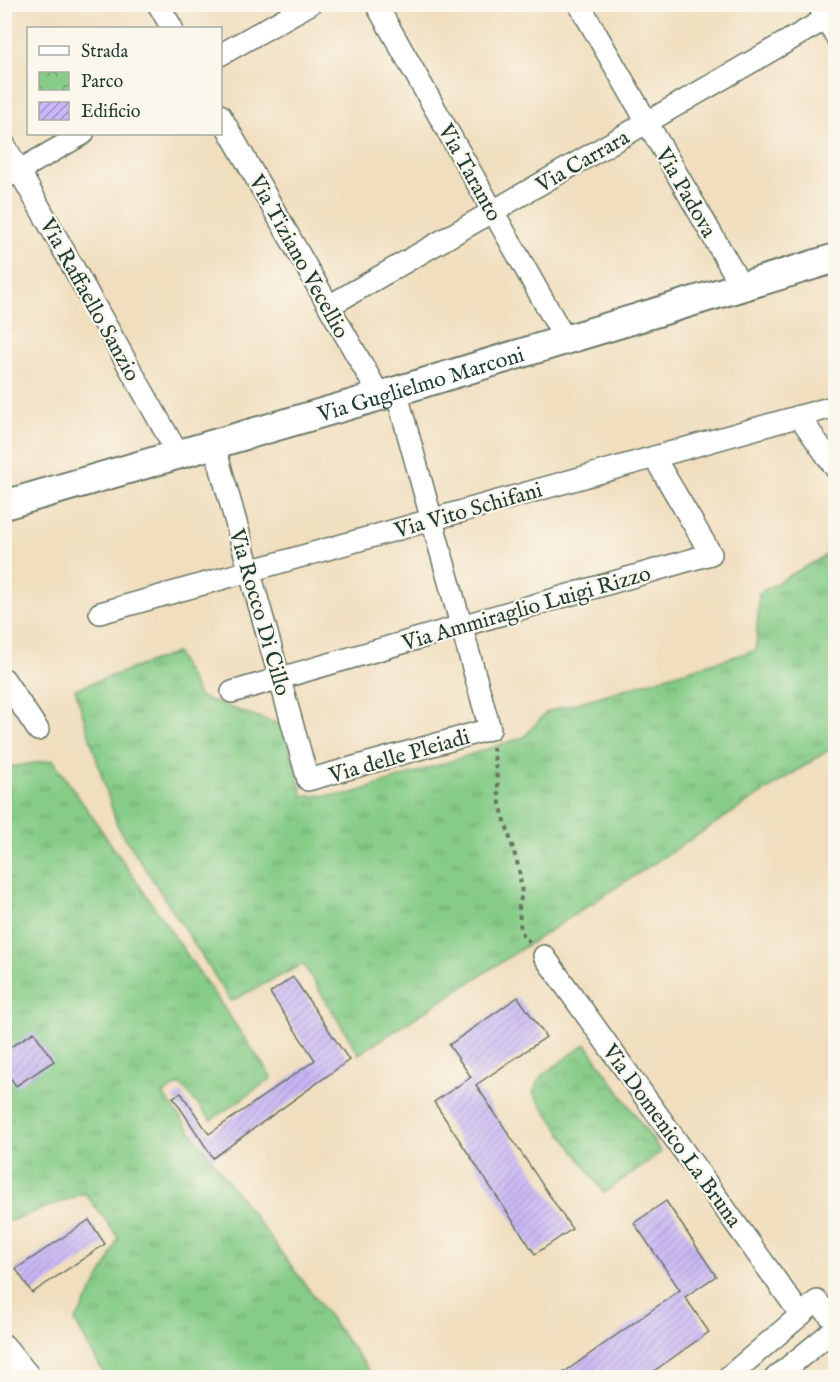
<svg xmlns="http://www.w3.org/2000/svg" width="840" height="1382" font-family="'IM FELL English',serif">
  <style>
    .grass { fill: url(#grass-tufts); stroke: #52845e; stroke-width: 1.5 }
    .park { fill: url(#park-crowns); stroke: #52845e; stroke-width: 1.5 }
    .building { fill: url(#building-hatch) }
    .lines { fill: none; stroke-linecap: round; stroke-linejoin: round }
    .street-casing { stroke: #687564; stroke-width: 24 }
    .secondary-casing { stroke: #687564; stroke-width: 32 }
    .path { stroke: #687564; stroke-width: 4; stroke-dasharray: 4.5 4.5; stroke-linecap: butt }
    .street { stroke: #fff; stroke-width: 21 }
    .secondary { stroke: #fff; stroke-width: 28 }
    .labels { text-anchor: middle; stroke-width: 4.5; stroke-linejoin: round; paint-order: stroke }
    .street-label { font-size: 22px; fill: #1f3d34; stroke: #fbf7ec }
  </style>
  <defs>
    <pattern id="grass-tufts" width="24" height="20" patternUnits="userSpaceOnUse" patternTransform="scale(1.5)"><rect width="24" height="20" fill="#86cc87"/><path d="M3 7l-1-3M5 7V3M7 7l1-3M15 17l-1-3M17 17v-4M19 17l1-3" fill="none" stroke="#6da76f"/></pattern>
    <pattern id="park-crowns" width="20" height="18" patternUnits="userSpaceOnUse" patternTransform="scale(1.5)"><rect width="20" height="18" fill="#86cc87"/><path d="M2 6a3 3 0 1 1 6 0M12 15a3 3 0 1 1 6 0" fill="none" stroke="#6da76f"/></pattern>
    <pattern id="building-hatch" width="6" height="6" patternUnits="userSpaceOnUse" patternTransform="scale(1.5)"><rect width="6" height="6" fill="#c8b6f5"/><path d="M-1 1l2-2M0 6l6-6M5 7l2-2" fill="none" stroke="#a295c7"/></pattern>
  </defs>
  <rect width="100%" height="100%" fill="#fbf7ec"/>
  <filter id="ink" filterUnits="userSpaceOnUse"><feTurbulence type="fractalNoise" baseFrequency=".0167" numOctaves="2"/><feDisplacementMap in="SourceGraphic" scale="12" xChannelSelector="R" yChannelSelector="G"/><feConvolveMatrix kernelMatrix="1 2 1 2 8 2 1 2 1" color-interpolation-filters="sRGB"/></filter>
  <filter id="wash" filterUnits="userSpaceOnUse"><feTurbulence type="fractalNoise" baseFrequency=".008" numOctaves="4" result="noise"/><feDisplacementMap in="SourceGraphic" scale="24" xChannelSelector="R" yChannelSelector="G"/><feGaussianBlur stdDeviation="1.35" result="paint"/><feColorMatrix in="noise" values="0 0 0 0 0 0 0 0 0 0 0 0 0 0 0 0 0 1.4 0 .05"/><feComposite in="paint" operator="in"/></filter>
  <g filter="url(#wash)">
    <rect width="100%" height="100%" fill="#f0debe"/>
    <g class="grass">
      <polygon points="835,550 835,746 359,1054 303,964 231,1001 117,825 75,689 176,653 200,697 284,726 303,796 347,795 524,737 547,712 756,650 759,593"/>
      <polygon points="53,760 272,1078 211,1120 180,1084 163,1094 374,1377 106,1377 75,1322 109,1261 118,1237 85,1193 5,1223 5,768"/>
    </g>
    <polygon class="park" points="586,1044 661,1152 604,1193 533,1093 541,1076"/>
    <g id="blocks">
      <g class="building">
        <polygon points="293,977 349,1060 213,1158 173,1097 181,1093 209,1134 315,1060 270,993"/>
        <polygon points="518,997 546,1037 476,1085 572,1229 535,1254 434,1102 471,1077 449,1045"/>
        <polygon points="34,1032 54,1061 16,1086 4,1069 4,1051"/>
        <polygon points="666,1201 716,1276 685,1297 709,1332 644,1378 556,1378 680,1290 634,1223"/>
        <polygon points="89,1220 105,1244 32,1293 16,1269"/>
      </g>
    </g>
  </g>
  <g filter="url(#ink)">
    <use href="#blocks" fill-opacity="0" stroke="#687564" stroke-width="1.5"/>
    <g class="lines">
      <defs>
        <g id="street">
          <polyline points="158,4 172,28"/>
          <polyline points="376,4 565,339"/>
          <polyline points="579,4 742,287"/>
          <polyline points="818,4 836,36"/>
          <polyline points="220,55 310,4"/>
          <polyline points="220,115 380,396"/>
          <polyline points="4,144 178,454"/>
          <polyline points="4,179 83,134"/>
          <polyline points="329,306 836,13"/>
          <polyline points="799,416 836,469"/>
          <polyline points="214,444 308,780 490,729 396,391"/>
          <polyline points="100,613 836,406"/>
          <polyline points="4,679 38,730"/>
          <polyline points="232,692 711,554 654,457"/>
          <polyline points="544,956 801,1315"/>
          <polyline points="4,1345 31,1378"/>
          <polyline points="727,1378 817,1301 836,1323"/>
          <polyline points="775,1378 836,1328"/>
        </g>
        <g id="secondary">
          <path id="s1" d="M4,505L380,396L836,258"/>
        </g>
      </defs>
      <use href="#street" class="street-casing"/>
      <use href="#secondary" class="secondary-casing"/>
      <polyline class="path" points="493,747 500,804 519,869 522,894 519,906 520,924 523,936 531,943"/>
      <use href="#street" class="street"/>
      <use href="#secondary" class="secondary"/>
    </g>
  </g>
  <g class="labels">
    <g class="street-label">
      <text transform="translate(582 160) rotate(-30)" y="8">Via Carrara</text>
      <text transform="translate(471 172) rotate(61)" y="8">Via Taranto</text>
      <text transform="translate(687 192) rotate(60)" y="8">Via Padova</text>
      <text transform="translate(300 256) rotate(61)" y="8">Via Tiziano Vecellio</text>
      <text transform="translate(91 299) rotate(61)" y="8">Via Raffaello Sanzio</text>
      <text dy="8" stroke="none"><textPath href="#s1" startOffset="434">Via Guglielmo Marconi</textPath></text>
      <text transform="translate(468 509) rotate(-16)" y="8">Via Vito Schifani</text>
      <text transform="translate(526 607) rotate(-16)" y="8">Via Ammiraglio Luigi Rizzo</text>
      <text transform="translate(261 612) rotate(74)" y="8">Via Rocco Di Cillo</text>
      <text transform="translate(399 755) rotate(-16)" y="8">Via delle Pleiadi</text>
      <text transform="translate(673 1135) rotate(54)" y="8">Via Domenico La Bruna</text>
    </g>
  </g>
  <rect width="840" height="1382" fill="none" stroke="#fbf7ec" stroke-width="24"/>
  <rect x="27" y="27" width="195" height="108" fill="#fbf7ec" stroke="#a3ada2" stroke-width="1.5"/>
  <rect x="39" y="46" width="30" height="9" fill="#ffffff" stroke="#a3ada2" stroke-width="1.5"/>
  <text x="81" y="57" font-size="18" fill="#1f3d34">Strada</text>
  <rect x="39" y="72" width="30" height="18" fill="url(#park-crowns)" stroke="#a3ada2" stroke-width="1.5"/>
  <text x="81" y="87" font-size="18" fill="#1f3d34">Parco</text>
  <rect x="39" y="102" width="30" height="18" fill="url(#building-hatch)" stroke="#a3ada2" stroke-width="1.5"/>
  <text x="81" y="117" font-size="18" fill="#1f3d34">Edificio</text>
</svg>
